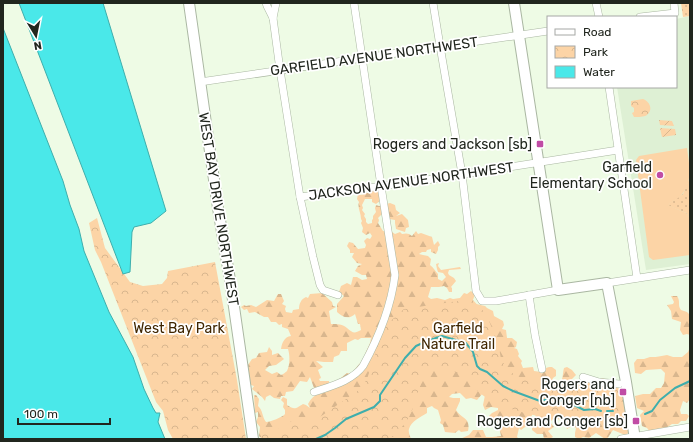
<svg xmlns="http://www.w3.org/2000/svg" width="693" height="442" font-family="Rubik,sans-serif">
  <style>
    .built { fill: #def0d4 }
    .grass { fill: url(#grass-dots) }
    .forest { fill: url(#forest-firs) }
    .park { fill: url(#park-crowns) }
    .garden { fill: url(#garden-furrows) }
    .pitch { fill: #fcd4a6 }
    .water { fill: #4ae8e9; stroke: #3eaeac }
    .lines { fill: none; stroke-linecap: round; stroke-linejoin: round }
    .stream { stroke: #3eaeac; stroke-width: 2 }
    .street-casing { stroke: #aab7a2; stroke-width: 8 }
    .secondary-casing { stroke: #aab7a2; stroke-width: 12 }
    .street { stroke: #fff; stroke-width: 7 }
    .secondary { stroke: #fff; stroke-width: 10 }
    .poi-dot { fill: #c04ca5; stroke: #fff; stroke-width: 1.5 }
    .labels { text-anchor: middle; stroke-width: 3.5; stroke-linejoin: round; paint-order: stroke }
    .street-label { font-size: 14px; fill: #21261e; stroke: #fff }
    .poi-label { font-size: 14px; fill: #21261e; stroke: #fff; text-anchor: end }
    .park-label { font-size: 14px; fill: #402600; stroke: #fff }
  </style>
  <defs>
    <pattern id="grass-dots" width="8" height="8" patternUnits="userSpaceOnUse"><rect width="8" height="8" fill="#fcd4a6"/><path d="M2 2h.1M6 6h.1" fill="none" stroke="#d8b68e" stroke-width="1.8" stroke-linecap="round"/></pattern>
    <pattern id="forest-firs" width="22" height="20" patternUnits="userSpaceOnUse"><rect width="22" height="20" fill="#fcd4a6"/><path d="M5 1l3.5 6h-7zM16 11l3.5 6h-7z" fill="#d8b68e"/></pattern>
    <pattern id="park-crowns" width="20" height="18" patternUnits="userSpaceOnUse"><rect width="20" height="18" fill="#fcd4a6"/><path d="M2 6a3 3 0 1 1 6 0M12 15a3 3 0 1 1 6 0" fill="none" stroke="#d8b68e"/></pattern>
    <pattern id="garden-furrows" width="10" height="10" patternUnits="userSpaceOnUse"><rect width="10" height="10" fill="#fcd4a6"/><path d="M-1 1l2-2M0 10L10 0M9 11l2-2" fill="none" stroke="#d8b68e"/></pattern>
  </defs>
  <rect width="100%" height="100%" fill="#eefbe5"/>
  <polygon class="built" points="690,16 690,264 646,270 617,87 676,87 676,19"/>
  <g class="grass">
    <polygon points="681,3 690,3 690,16 683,17"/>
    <polygon points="690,177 690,218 686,213 667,205 683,194"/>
  </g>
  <g class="forest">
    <path d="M372,191H377L380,194L381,200L376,204L372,202V199H365L362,205L363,208L362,210L365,214L364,216L366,219V222L368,224L372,223V220L373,219V216L376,212L375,208L376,205L379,206L390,203L395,205L396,210L400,213L396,216L402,214L408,220L409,227L406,228L405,232L396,229L395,223V220L389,219L383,213L378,218L379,220L378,223L383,231L392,232L395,234L400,232L402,234C406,233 409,233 412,236L416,231L418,234L421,233L432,237L434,245L438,241L440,245L438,247V250L436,254L431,252V249L427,250L426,252H422L419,254L423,255L428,256L431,259L430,265C434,268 435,271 438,274V279L442,281L446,277L443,273L438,272L437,269L436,264L439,263L438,266L441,270L460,267L461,269L449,270L448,273L449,275L454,278L456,281L451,287L452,288V292H449L447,288L444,286L439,287H431L428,297L431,299L437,298L445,300L450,298L453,299L460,298L464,293L467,294L471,291L475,294L472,303L485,306L487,308L493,311L494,316L503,321L504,325L502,329L506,330L507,338H512L517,342L516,347L514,348L517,349L519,354L518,356L522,361L521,363L523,368L533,367L534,371L541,372L542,374C544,368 546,367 552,367L556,370V376L553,378L552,381L557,385C564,381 562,375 564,368L567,367L572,370L576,375L571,380L573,386L577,387L584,381L589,382L602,378L616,383L620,388L625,390L628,394L623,400L627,406L624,410L630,432L625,435L613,430L607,439H605L596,433L589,438L583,437L579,439L575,437V433L576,428L572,426L567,429L565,425L564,418L555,417L550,422L554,427L548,431L553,437L549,439H544L543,434H537L532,430C532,423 533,419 537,413L533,412L531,418L526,419L528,425L521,430L519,428L517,437L519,439H460L469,435L473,430H483L486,437H492L501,436L500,431L497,426L492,425L489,416L492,413L498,410V408L491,407L485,410L483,405L485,395L483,393L477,400L471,398L466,399L460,393L452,394L449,397L453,398H460V401L456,410C461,419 471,417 468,431L461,432L459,430L455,433L445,432L443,425L440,423L441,420L438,410L434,408L432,406L427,408V413C421,417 411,421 409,429C408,432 410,436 411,439H262L259,436L260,427L256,422L258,417V412L255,413L254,395H256L259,399L258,406C263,410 262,417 266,422C270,422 283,417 285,414C285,413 285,411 285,410L283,407L284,403L281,400L283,397L287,399V405C295,410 295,409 303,404L306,405L310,408L308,404C312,397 316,393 324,393L327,389L347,373L353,374C355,368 359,363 365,360V354L370,343L371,338H361L358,340L355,339L347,343V351H341L339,355L334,357L333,362H324L316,361L323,367L318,370L321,378L319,379L320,381H329V385L325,389L314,388L310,377L307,382L300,381L293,391L286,392L285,396H281L280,399L274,398L270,395L266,397L265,401L262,397L252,389L254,386L248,384L246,368L252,359L256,358L259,353L267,352L269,347L272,351V355L278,353L284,359L276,365L269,366L265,370L272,374L277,372L281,375C282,375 286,372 287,371C290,365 290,355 288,349H281C282,343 284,337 291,336L288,329L282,327V324L279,325L276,322H271L268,317H264L255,312L249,313L247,309L244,310L241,307L244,305L246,306L251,305L256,307L267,300L274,301L278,294H281L284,301L282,304L286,306L285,309L286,312L292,313L293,310L299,309C299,304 301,299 306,297L308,298L310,294L322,293L332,302L333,306L336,307L329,311L331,324C337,324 343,324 347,328C353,333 354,334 361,330L360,324H358L355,314C349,320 342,317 337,312V304L344,296L339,292L341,286L347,283L351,285L353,277H357L362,280L367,279L366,275H362L355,271L358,266L362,264L357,263L352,257L354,253H350V250L347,246L349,242L353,243L358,249L365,248L366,245L364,241L367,238L370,239L372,236L370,233L366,235L362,232L363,228L361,223L362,221L361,219C361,213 357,207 359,202L357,199L358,194L362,195L365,193H368Z"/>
    <path d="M671,296H677C681,302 677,305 681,310L687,312L690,315V335L687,334L683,335L680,330L681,322L672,319L671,311L667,305L673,304L674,302Z"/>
    <polygon points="690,347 690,399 687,403 683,401 680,410 681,414 687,414 689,416 686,421 681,421 678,424 672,424 666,428 659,428 658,431 650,432 647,428 642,426 640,415 644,411 637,408 635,396 643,394 650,394 656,388 661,388 664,383 665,373 661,369 646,370 641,374 635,373 634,363 637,359 644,359 650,357 656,357 667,355 673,357 682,357 688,352"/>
  </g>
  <g class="park">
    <path d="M643,99C649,101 654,109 647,115C644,117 638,117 634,117L632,113L634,112V108L631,106V101Z"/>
    <polygon points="97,218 105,248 130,282 143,286 162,284 167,278 168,271 215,262 237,380 246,439 173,439 168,430 163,411 156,402 101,262 95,250 89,223"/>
    <path d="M472,299L486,314L498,342L501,359L507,369L516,376L527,379L621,389L629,428C616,423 603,424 590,423C562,420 532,417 506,407C497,404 487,399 480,393C475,389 471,384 467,380C456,370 441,364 429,373C418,381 416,405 409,417C403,427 397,433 389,439H262L261,433L273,432L292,421L303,422L317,419L359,390L367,379L384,327L404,309Z"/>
  </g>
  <g class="garden">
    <polygon points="659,120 672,121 674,126 660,125"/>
    <polygon points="660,128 675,129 676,134 676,135 662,137"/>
  </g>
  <path class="pitch" d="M687,148C689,164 693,179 683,193C680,198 672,201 668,205L686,213L690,218V255L653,260L649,257L636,160L639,156Z"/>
  <g class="water">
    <polygon points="19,3 103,3 166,211 151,223 134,227 132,232 130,272 123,274"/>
    <polygon points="3,28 63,181 70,205 79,229 84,251 109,312 133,357 144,389 153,408 156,413 160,413 158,422 165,439 3,439"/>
  </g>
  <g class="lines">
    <g class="stream">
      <polyline points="607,411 613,411"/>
      <polyline points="645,414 652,411 660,400 675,388 690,381"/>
      <polyline points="316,439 325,435 335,428 346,419 374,407 380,401 380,395 405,358 416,346 427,341 442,336 466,343 473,352 477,366 480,369 487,372 503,386 513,391 540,401 553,398 572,404 584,410 595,409 601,411"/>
    </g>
    <defs>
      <g id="street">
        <polyline points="266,3 267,6 273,18 280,70 300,197 313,257 320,285 323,290 338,295"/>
        <polyline points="433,3 440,46 462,174 476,291 482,301 496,301 558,290"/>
        <polyline points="596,3 599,17"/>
        <polyline points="640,17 675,13 674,3"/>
        <polyline points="273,18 276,3"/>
        <polyline points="200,82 548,31"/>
        <polyline points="609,87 637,278"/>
        <polyline points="300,197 420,181 618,150"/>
        <polyline points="607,283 690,270"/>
        <polyline points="529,295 535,335 542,369"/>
        <polyline points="583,377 599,382 619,384"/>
        <path d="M314,392C331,386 352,381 363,366C379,337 391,307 395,275L381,186L354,3"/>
        <polyline points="621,439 690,427"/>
      </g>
      <g id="secondary">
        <polyline points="189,3 218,208 231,286 253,439"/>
        <polyline points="514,3 558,290 607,283 626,382 635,439"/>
      </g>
    </defs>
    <use href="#street" class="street-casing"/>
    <use href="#secondary" class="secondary-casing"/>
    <use href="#street" class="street"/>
    <use href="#secondary" class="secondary"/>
  </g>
  <g class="poi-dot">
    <rect x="536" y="140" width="8" height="8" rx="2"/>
    <circle cx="660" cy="175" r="4"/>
    <rect x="619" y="388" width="8" height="8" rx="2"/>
    <rect x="632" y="417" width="8" height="8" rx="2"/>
  </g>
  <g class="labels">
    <g class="street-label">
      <text transform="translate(374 56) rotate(-8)" y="5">GARFIELD AVENUE NORTHWEST</text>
      <text transform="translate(411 181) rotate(-8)" y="5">JACKSON AVENUE NORTHWEST</text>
      <text transform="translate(219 209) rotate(81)" y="5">WEST BAY DRIVE NORTHWEST</text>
    </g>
    <g class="poi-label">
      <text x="532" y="149">Rogers and Jackson [sb]</text>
      <text x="652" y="172">Garfield<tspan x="652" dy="16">Elementary School</tspan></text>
      <text x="615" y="389">Rogers and<tspan x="615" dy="16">Conger [nb]</tspan></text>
      <text x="628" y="426">Rogers and Conger [sb]</text>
    </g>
    <g class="park-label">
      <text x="179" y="333">West Bay Park</text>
      <text x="458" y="333">Garfield<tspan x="458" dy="16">Nature Trail</tspan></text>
    </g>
  </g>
  <rect width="693" height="442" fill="none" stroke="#21261e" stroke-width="8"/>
  <rect x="547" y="16" width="130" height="72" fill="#ffffff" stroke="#a6a8a5"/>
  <rect x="555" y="29" width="20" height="6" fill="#ffffff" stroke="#a6a8a5"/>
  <text x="583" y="36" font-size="12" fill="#21261e">Road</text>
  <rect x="555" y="46" width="20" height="12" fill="url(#park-crowns)" stroke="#a6a8a5"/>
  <text x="583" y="56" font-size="12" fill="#21261e">Park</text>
  <rect x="555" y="66" width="20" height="12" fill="#4ae8e9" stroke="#a6a8a5"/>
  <text x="583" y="76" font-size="12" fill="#21261e">Water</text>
  <g transform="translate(36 36) rotate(170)" stroke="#ffffff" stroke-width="3" paint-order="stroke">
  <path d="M0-3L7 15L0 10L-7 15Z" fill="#21261e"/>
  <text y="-6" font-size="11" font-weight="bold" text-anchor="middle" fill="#21261e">N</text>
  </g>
  <path d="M18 418v6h92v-6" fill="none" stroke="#21261e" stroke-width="2"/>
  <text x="24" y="418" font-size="12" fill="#21261e" stroke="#ffffff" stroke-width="3" paint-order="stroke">100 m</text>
</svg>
